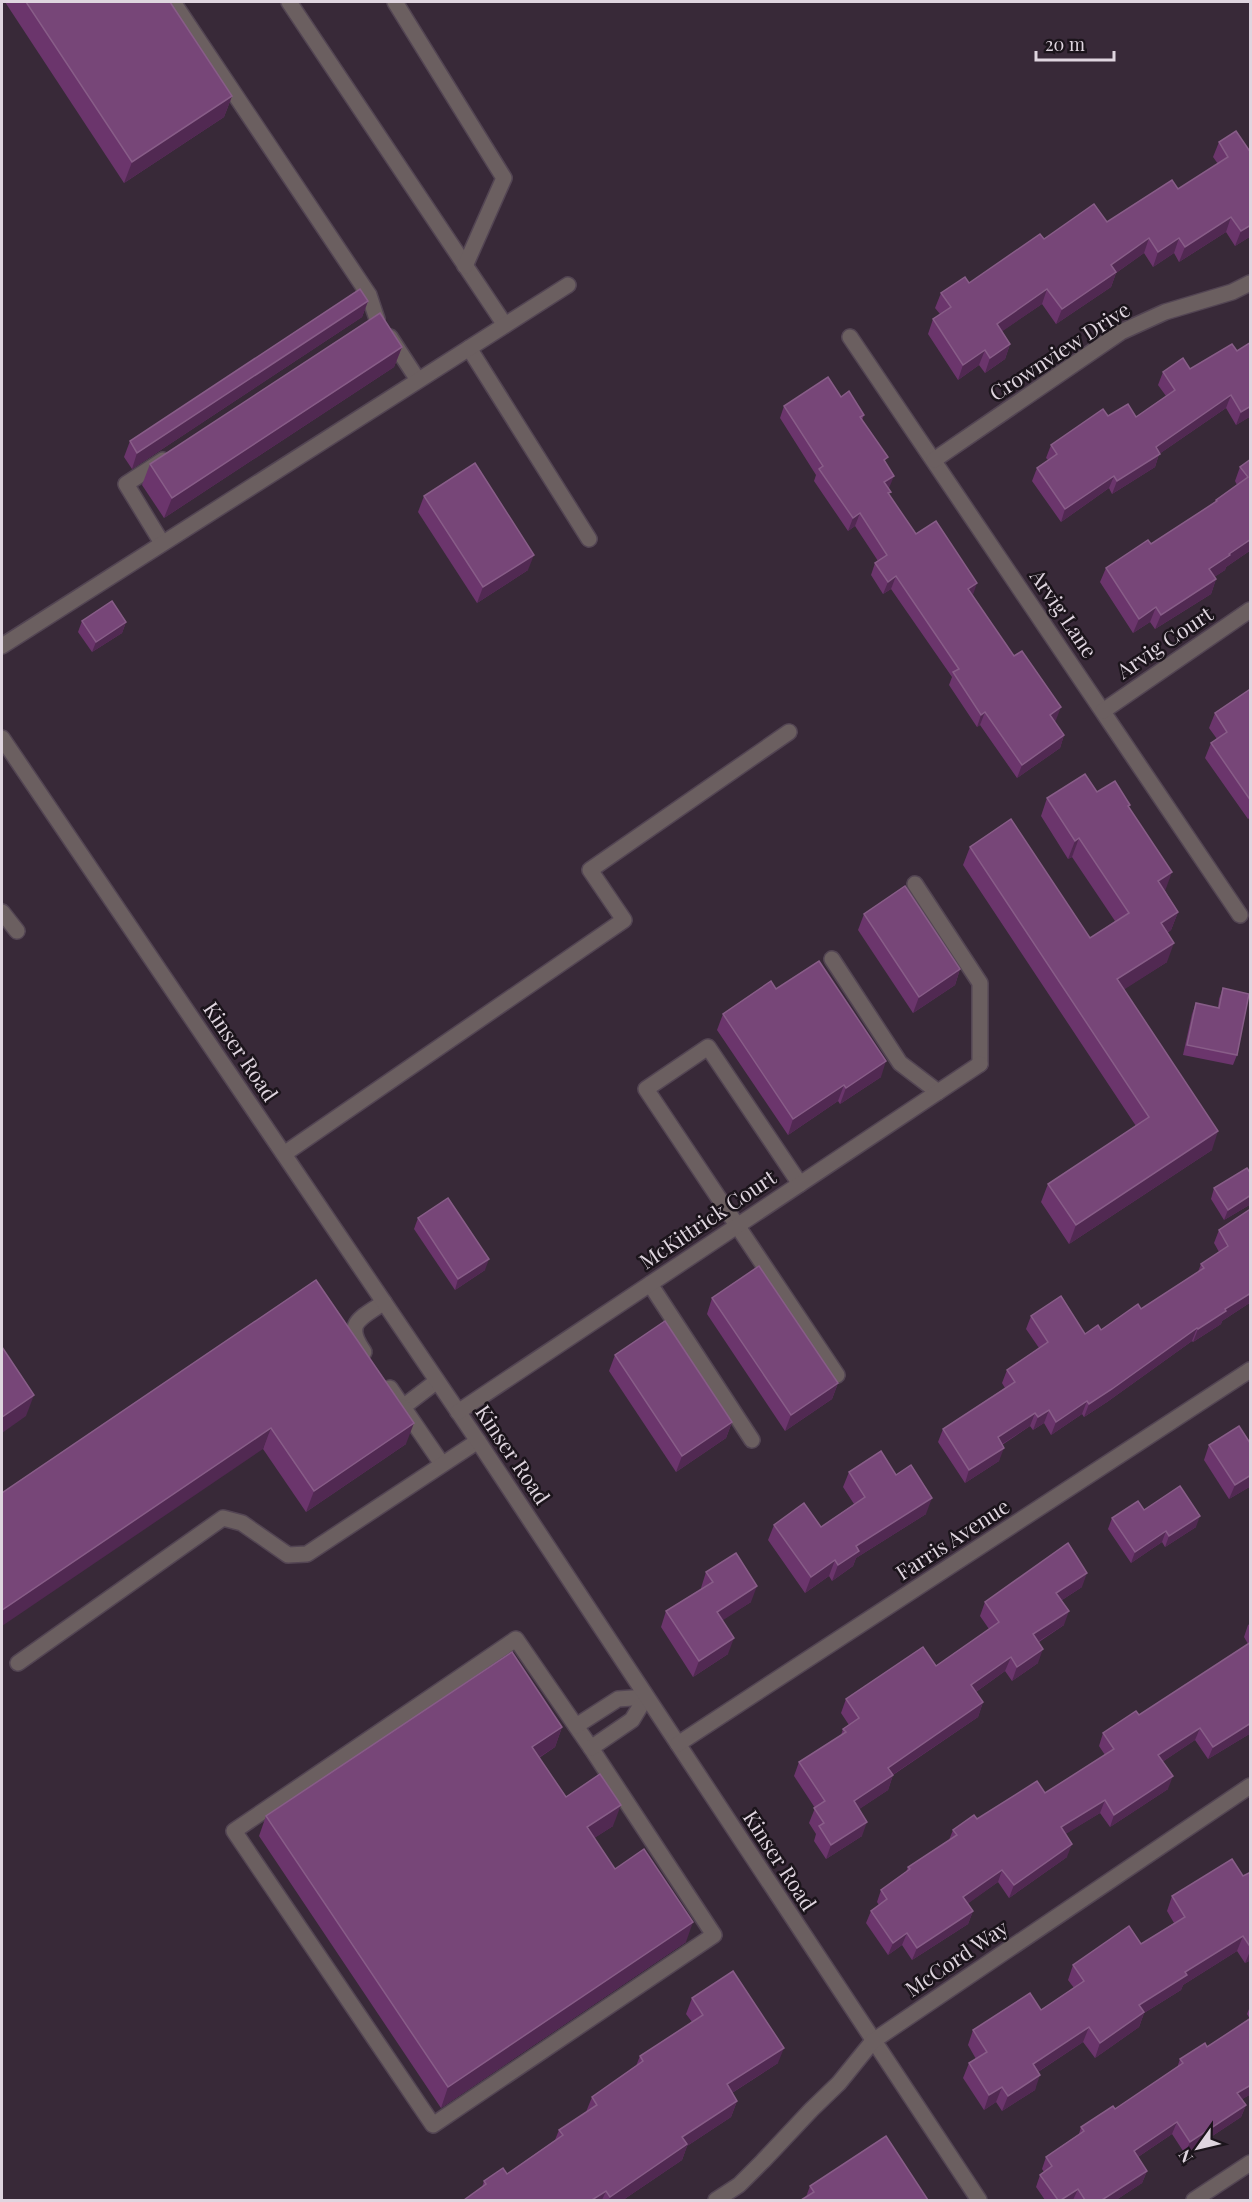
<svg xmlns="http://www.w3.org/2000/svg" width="1252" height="2202" font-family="'Playfair Display',serif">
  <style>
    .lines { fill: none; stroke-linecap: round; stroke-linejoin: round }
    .lane-casing { stroke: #534553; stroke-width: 18 }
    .street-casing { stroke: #534553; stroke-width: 18 }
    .lane { stroke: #6b5f60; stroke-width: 15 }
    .street { stroke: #6b5f60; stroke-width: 15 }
    .wall { fill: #6b356c }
    .shaded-wall { fill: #512952 }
    .building { fill: #774678; stroke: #885d88; stroke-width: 1.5 }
    .labels { text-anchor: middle; stroke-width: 5; stroke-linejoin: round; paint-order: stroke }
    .street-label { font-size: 21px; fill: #dfd5df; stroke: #1b141b }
  </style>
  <rect width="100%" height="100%" fill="#382938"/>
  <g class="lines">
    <defs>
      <g id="lane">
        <polyline points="173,2 369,295 377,319"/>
        <polyline points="289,2 505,325"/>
        <polyline points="395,2 504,178 465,266"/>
        <polyline points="390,337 418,380"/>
        <polyline points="469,348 589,539"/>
        <polyline points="162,543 126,484 163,460"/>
        <polyline points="2,646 568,285"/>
        <polyline points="915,884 980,983 980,1064"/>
        <polyline points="2,912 17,931"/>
        <polyline points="832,959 900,1063 938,1092"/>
        <polyline points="284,1154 624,920 590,870 789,732"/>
        <polyline points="800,1184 708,1047 646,1089 837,1375"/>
        <polyline points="650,1284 752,1440"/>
        <path d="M364,1352C343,1322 361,1319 384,1302"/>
        <polyline points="390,1388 403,1407 437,1381"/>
        <polyline points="403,1407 442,1464"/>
        <polygon points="516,1639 591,1748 714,1935 433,2125 234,1831"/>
        <polyline points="18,1663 223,1518 242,1523 288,1555 307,1554 478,1441"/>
        <polyline points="576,1726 618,1699 646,1697"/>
        <polyline points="591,1748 632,1720 646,1697"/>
      </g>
      <g id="street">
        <polyline points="850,337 1240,915"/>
        <polyline points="934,460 1121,332 1165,312 1232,292 1250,283"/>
        <polyline points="1103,711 1250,610"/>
        <polyline points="2,738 478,1441 979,2200"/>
        <polyline points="458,1412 980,1064"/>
        <polyline points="678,1744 1250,1370"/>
        <polyline points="716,2200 739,2185 763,2161 811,2110 839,2083 873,2041 1250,1786"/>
        <polyline points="1194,2200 1250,2163"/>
      </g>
    </defs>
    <use href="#lane" class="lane-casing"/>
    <use href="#street" class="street-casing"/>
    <use href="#lane" class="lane"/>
    <use href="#street" class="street"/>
  </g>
  <g class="wall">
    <polygon points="5,2 170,2 232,96 224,117 124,183"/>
    <polygon points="1219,142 1251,153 1251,236 1235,246 1226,232 1179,262 1174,253 1153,267 1144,253 1116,273 1111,287 1056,324 1042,304 1002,331 1010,344 1005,359 985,373 979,365 958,380 928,334 933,319 940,314 935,308 941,293 969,283 1044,239 1107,222 1178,189 1218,164 1213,157"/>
    <polygon points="368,301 362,317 132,469 124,457 130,441"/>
    <polygon points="1251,342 1251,416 1236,425 1226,408 1159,454 1155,467 1112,494 1109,488 1061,522 1032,481 1037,468 1048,460 1046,458 1051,445 1108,416 1136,417 1166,396 1158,385 1163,372 1190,369 1237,351"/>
    <polygon points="402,347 394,367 164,518 142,485 150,464"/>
    <polygon points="841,397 864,415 862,420 886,463 889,488 889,495 916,534 972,595 1056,720 1054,721 1064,735 1060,748 1017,778 980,725 977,727 949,685 952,677 891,589 883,594 871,575 875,563 878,561 855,526 848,531 814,481 816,475 780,418 784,406"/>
    <polygon points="1251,459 1251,550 1226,567 1225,570 1214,577 1216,579 1211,594 1155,629 1150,622 1133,633 1100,582 1106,568 1151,544 1215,503 1216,500 1237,485 1235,481 1240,467"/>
    <polygon points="424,496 528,570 477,603 418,512"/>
    <polygon points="82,621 126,622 122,633 92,652 78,632"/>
    <polygon points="1251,692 1251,817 1248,819 1205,758 1211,743 1217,739 1209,728 1215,713"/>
    <polygon points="1097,792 1129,808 1165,891 1178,912 1171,930 1167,933 1167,962 1124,989 1212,1150 1069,1244 1041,1202 1048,1184 1136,1126 963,865 970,847 1090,938 1115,921 1072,857 1068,859 1041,816 1047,798"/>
    <polygon points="864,914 960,969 955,985 913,1013 858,930"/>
    <polygon points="1223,988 1237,1055 1233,1065 1183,1055 1192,1014 1196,1003 1218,1008 1219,999"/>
    <polygon points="776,989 881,1077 840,1104 838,1101 788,1135 717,1030 723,1014"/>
    <polygon points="1251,1174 1251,1204 1224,1220 1211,1199 1214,1188"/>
    <polygon points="1251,1212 1251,1302 1222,1321 1221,1324 1193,1342 1192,1341 1107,1402 1084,1417 1082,1414 1051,1435 1044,1423 1033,1430 1030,1426 1002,1445 999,1461 965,1483 938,1442 943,1429 1005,1388 1002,1383 1007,1370 1039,1348 1026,1329 1031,1316 1085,1334 1101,1330 1141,1309 1198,1272 1201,1264 1219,1252 1214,1243 1219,1230"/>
    <polygon points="418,1218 485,1270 455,1290 414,1229"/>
    <polygon points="316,1280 406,1444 306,1512 263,1449"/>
    <polygon points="712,1298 838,1383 832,1399 785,1431 707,1314"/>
    <polygon points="615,1355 732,1422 726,1438 676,1472 609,1371"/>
    <polygon points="1251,1443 1251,1486 1229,1499 1204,1460 1209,1445"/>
    <polygon points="849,1472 896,1475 926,1514 856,1558 853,1566 832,1581 829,1576 805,1593 768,1540 774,1525 821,1527 854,1504 843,1487"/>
    <polygon points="1144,1510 1196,1527 1165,1547 1162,1542 1131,1563 1108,1529 1112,1518"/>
    <polygon points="706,1572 751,1602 722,1620 728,1654 693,1677 661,1627 666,1611 701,1589 701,1588"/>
    <polygon points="1082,1587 1062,1600 1064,1625 1039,1642 1038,1663 1012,1681 1005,1671 976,1692 983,1702 978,1717 893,1775 888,1790 859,1809 862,1836 826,1859 814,1841 816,1834 809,1823 815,1808 794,1776 799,1762 841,1735 843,1729 849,1725 841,1713 846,1699 936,1666 989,1629 980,1616 985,1602"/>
    <polygon points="1251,1623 1251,1733 1208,1759 1195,1740 1162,1762 1168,1789 1110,1827 1100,1813 1065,1834 1067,1857 1009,1898 998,1882 968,1903 973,1911 968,1924 912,1960 902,1945 888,1955 866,1923 871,1911 879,1905 877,1902 881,1890 906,1872 908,1867 949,1840 953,1830 1045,1793 1105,1755 1099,1746 1103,1733 1139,1715 1248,1644 1244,1637 1248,1625"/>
    <polygon points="562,1727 555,1747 539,1758 566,1797 613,1826 594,1838 615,1869 686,1942 441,2108 259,1836 266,1816"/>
    <polygon points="1251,1872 1251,1960 1245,1963 1237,1951 1183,1985 1181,1990 1144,2013 1139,2027 1095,2058 1083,2042 1038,2072 1035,2090 1002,2111 996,2102 984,2110 963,2078 969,2063 976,2059 968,2045 973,2030 1041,2010 1074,1988 1068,1980 1073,1965 1141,1944 1174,1923 1167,1911 1172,1896 1243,1876"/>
    <polygon points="692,1998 778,2063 732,2093 737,2101 731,2117 687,2146 682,2160 623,2200 464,2200 482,2187 484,2181 507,2174 555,2140 559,2130 586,2112 592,2097 636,2066 640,2056 692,2022 686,2014"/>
    <polygon points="1251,2004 1251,2094 1242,2099 1246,2105 1241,2117 1185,2154 1172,2134 1138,2157 1147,2171 1142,2183 1116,2200 1045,2200 1036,2187 1040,2175 1044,2172 1042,2169 1046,2157 1079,2134 1081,2127 1115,2109 1177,2068 1180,2059 1207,2047 1250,2019 1247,2014"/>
    <polygon points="810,2186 928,2200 806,2197"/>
  </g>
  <g class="shaded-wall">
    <polygon points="232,96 224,117 124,183 132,162"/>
    <polygon points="1231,217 1226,232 1179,262 1185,247"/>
    <polygon points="1251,225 1251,236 1235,246 1241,231"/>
    <polygon points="1149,238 1144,253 1116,273 1111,287 1056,324 1062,309 1111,265"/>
    <polygon points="1179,238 1174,253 1153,267 1158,252"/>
    <polygon points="1047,289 1042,304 991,339 997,324"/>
    <polygon points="368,301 362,317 132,469 137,453"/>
    <polygon points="1010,344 1005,359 985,373 990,358"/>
    <polygon points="402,347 394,367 164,518 172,498"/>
    <polygon points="985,350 979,365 958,380 963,365"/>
    <polygon points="1231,395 1226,408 1159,454 1155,467 1112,494 1117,481 1156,447"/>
    <polygon points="1251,406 1251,416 1236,425 1241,412"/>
    <polygon points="894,476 889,488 880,495 884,482"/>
    <polygon points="1114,476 1109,488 1061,522 1065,509"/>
    <polygon points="860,513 855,526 848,531 853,518"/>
    <polygon points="1251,539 1251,550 1226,567 1225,570 1204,584 1209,569"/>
    <polygon points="534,555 528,570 477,603 483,587"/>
    <polygon points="896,576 891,589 883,594 888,582"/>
    <polygon points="1216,579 1211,594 1155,629 1161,615"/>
    <polygon points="977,583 973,595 968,589"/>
    <polygon points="1156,607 1150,622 1133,633 1139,619"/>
    <polygon points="126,622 122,633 92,652 96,642"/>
    <polygon points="1061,707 1056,720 1045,728 1050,715"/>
    <polygon points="985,712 980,725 977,727 981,715"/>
    <polygon points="1064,735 1060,748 1017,778 1022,765"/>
    <polygon points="1079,838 1072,857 1068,859 1075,841"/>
    <polygon points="1172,872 1165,891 1152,900 1158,881"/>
    <polygon points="1178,912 1171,930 1154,941 1161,923"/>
    <polygon points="1174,943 1167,962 1111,998 1117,979"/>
    <polygon points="960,969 955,985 913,1013 919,997"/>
    <polygon points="886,1061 881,1077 840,1104 846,1088"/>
    <polygon points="844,1085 838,1101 788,1135 793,1119"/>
    <polygon points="1218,1131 1212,1150 1069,1244 1076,1225"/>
    <polygon points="1251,1195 1251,1204 1224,1220 1228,1210"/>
    <polygon points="489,1259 485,1270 455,1290 458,1279"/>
    <polygon points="1251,1293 1251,1302 1222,1321 1221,1324 1193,1342 1198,1329 1225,1309"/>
    <polygon points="1197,1328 1192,1341 1107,1402 1084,1417 1089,1404"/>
    <polygon points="838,1383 832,1399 785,1431 791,1415"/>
    <polygon points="34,1395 26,1416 2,1433 2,1417"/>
    <polygon points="1087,1401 1082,1414 1051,1435 1056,1422"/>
    <polygon points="1049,1410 1044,1423 1033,1430 1038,1417"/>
    <polygon points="1035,1413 1030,1426 993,1450 998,1437"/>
    <polygon points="732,1422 726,1438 676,1472 682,1456"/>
    <polygon points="414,1423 406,1444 306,1512 314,1491"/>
    <polygon points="271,1428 263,1449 2,1626 2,1610"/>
    <polygon points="1004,1448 999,1461 965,1483 969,1470"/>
    <polygon points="1251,1475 1251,1486 1229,1499 1235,1485"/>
    <polygon points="932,1498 926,1514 856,1558 853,1566 832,1581 838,1565 856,1546"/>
    <polygon points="1200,1516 1196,1527 1165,1547 1169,1536"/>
    <polygon points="1166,1531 1162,1542 1131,1563 1135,1552"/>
    <polygon points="835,1560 829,1576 805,1593 811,1577"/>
    <polygon points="1087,1573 1082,1587 1051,1607 1056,1593"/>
    <polygon points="757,1586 751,1602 711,1628 717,1612"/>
    <polygon points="1069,1611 1064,1625 1028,1648 1033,1634"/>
    <polygon points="734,1638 728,1654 693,1677 699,1661"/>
    <polygon points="1043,1649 1038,1663 1012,1681 1017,1667"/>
    <polygon points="1011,1657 1005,1671 966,1699 971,1685"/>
    <polygon points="983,1702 978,1717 882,1782 888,1768"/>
    <polygon points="1251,1723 1251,1733 1208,1759 1213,1747"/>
    <polygon points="562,1727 555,1747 524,1767 532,1747"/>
    <polygon points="1200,1728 1195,1740 1153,1768 1158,1755"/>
    <polygon points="893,1775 888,1790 849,1816 854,1801"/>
    <polygon points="1173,1776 1168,1789 1110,1827 1114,1815"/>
    <polygon points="1105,1800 1100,1813 1056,1840 1061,1827"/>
    <polygon points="621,1805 613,1826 579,1848 587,1827"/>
    <polygon points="867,1822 862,1836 826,1859 831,1845"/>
    <polygon points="1072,1844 1067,1857 1009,1898 1014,1885"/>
    <polygon points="1002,1870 998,1882 959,1910 963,1897"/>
    <polygon points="973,1911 968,1924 912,1960 917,1948"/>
    <polygon points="693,1922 686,1942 441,2108 448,2087"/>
    <polygon points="907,1933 902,1945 888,1955 893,1943"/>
    <polygon points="1243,1936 1237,1951 1183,1985 1181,1990 1144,2013 1139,2027 1095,2058 1100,2043 1139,2005 1185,1972"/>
    <polygon points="1251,1949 1251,1960 1245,1963"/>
    <polygon points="1089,2027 1083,2042 1027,2079 1033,2064"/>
    <polygon points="784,2048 778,2063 721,2100 727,2084"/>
    <polygon points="1040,2075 1035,2090 1002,2111 1008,2096"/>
    <polygon points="1251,2085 1251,2094 1233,2105 1237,2093"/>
    <polygon points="1002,2087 996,2102 984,2110 989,2095"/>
    <polygon points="737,2101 731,2117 687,2146 682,2160 623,2200 609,2200 610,2197 682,2137"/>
    <polygon points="1246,2105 1241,2117 1185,2154 1190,2142"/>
    <polygon points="1177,2122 1172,2134 1129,2163 1134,2151"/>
    <polygon points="1147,2171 1142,2183 1116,2200 1102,2200"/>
    <polygon points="1078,2189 1073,2200 1061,2200"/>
    <polygon points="606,2191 602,2200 592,2200"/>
  </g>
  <g class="building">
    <polygon points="26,2 170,2 232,96 132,162"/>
    <polygon points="1236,131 1251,153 1251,225 1241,231 1231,217 1185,247 1179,238 1158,252 1149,238 1111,265 1116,272 1062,309 1047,289 997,324 1010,344 990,358 985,350 963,365 933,319 951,307 941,293 965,277 969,283 1040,234 1044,239 1094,204 1107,222 1172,180 1178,189 1228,157 1219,142"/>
    <polygon points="360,289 368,301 137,453 130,441"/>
    <polygon points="380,313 402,347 172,498 150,464"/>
    <polygon points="1251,342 1251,406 1241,412 1231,395 1156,447 1160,454 1117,481 1114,476 1065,509 1037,468 1057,454 1051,445 1103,409 1108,416 1128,404 1136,417 1175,390 1163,372 1183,358 1190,369 1232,344 1237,351"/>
    <polygon points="828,377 841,397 849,391 864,415 860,417 888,457 884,460 894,476 884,482 891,492 888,493 916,534 936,521 977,583 968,589 1014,656 1022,651 1061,707 1050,715 1064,735 1022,765 985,712 981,715 953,672 959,669 896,576 888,582 875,563 887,555 860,513 853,518 819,469 823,466 784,406"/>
    <polygon points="1251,459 1251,539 1229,554 1230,555 1209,569 1216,579 1161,615 1156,607 1139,619 1106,568 1148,540 1151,544 1217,501 1216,500 1248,477 1240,467"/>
    <polygon points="475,463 534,555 483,587 424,496"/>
    <polygon points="112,601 126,622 96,642 82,621"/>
    <polygon points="1249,690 1251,692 1251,801 1211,743 1227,732 1215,713"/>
    <polygon points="1085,774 1097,792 1115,781 1130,805 1128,806 1172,872 1158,881 1178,912 1161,923 1174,943 1117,979 1218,1131 1076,1225 1048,1184 1149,1117 970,847 1011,819 1090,938 1129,913 1079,838 1075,841 1047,798"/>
    <polygon points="905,886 960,969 919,997 864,914"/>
    <polygon points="819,961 886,1061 846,1088 844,1085 793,1119 723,1014 771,981 776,989"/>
    <polygon points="1223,988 1249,994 1237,1055 1187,1045 1196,1003 1219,1008"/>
    <polygon points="1247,1168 1251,1174 1251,1195 1228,1210 1214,1188"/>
    <polygon points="448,1198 489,1259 458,1279 418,1218"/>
    <polygon points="1249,1210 1251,1212 1251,1293 1225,1309 1226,1311 1198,1329 1197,1328 1112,1389 1089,1404 1087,1401 1056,1422 1049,1410 1038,1417 1035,1413 998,1437 1004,1448 969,1470 943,1429 1015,1382 1007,1370 1048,1342 1031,1316 1061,1296 1085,1334 1098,1325 1101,1330 1138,1304 1141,1309 1204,1268 1201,1264 1228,1246 1219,1230"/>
    <polygon points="759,1266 838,1383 791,1415 712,1298"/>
    <polygon points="316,1280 414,1423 314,1491 271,1428 2,1610 2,1493"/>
    <polygon points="665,1321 732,1422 682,1456 615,1355"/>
    <polygon points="2,1347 34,1395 2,1417"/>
    <polygon points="1239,1426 1250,1443 1251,1443 1251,1475 1235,1485 1209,1445"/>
    <polygon points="881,1451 896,1475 911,1465 932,1498 856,1546 859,1551 838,1565 835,1560 811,1577 774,1525 804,1503 821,1527 865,1497 849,1472"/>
    <polygon points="1180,1486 1200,1516 1169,1536 1166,1531 1135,1552 1112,1518 1138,1501 1144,1510"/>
    <polygon points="1068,1543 1087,1573 1056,1593 1069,1611 1033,1634 1043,1649 1017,1667 1011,1657 971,1685 983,1702 888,1768 893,1775 854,1801 867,1822 831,1845 819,1826 824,1823 814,1808 825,1801 799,1762 846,1732 843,1729 859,1718 846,1699 923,1647 936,1666 999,1622 985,1602"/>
    <polygon points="736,1553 757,1586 717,1612 734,1638 699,1661 666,1611 713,1582 706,1572"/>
    <polygon points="1251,1642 1251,1723 1213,1747 1200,1728 1158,1755 1173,1776 1114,1815 1105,1800 1061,1827 1072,1844 1014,1885 1002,1870 963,1897 973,1911 917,1948 907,1933 893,1943 871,1911 887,1899 881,1890 910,1869 908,1867 957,1835 953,1830 974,1815 977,1819 1037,1781 1045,1793 1114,1749 1103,1733 1136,1711 1139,1715"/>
    <polygon points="512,1652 562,1727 532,1747 566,1797 600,1774 621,1805 587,1827 615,1869 644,1849 693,1922 448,2087 266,1816"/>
    <polygon points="1232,1859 1243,1876 1251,1872 1251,1948 1243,1936 1185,1972 1187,1975 1139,2005 1144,2012 1100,2043 1089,2027 1033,2064 1040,2075 1008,2096 1002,2087 989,2095 969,2063 987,2052 973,2030 1030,1993 1041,2010 1084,1981 1073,1965 1129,1926 1141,1944 1185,1917 1172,1896"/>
    <polygon points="733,1971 784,2048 727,2084 737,2101 682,2137 687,2144 610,2197 606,2191 592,2200 464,2200 486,2184 484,2181 503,2168 507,2174 563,2135 559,2130 597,2105 592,2097 643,2061 640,2056 703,2015 692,1998"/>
    <polygon points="1251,2018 1251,2085 1237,2093 1246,2105 1190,2142 1177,2122 1134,2151 1147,2171 1102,2200 1085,2200 1078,2189 1061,2200 1058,2200 1040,2175 1052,2166 1046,2157 1084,2131 1081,2127 1113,2106 1115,2109 1183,2063 1180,2059 1205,2043 1207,2047"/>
    <polygon points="886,2136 928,2200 801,2200 814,2192 810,2186"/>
  </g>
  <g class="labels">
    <g class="street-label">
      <text transform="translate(1060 352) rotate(-33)" y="7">Crownview Drive</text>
      <text transform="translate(1063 614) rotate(56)" y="7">Arvig Lane</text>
      <text transform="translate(1165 643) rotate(-34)" y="7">Arvig Court</text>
      <text transform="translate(240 1052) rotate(56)" y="7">Kinser Road</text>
      <text transform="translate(708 1220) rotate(-34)" y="7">McKittrick Court</text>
      <text transform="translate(512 1455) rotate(56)" y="7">Kinser Road</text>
      <text transform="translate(953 1540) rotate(-33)" y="7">Farris Avenue</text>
      <text transform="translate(779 1861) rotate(57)" y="7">Kinser Road</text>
      <text transform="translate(957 1959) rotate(-34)" y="7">McCord Way</text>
    </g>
  </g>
  <rect width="1252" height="2202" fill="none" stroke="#dfd5df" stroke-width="6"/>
  <g transform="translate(1198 2148) rotate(236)" stroke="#1b141b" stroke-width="4.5" paint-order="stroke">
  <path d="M0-4.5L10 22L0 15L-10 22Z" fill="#dfd5df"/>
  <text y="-9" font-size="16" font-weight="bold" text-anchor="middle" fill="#dfd5df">N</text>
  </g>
  <path d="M1036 51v9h78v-9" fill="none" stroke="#dfd5df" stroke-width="3"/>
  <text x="1045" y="51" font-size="18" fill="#dfd5df" stroke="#1b141b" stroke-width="4.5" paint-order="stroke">20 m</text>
</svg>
